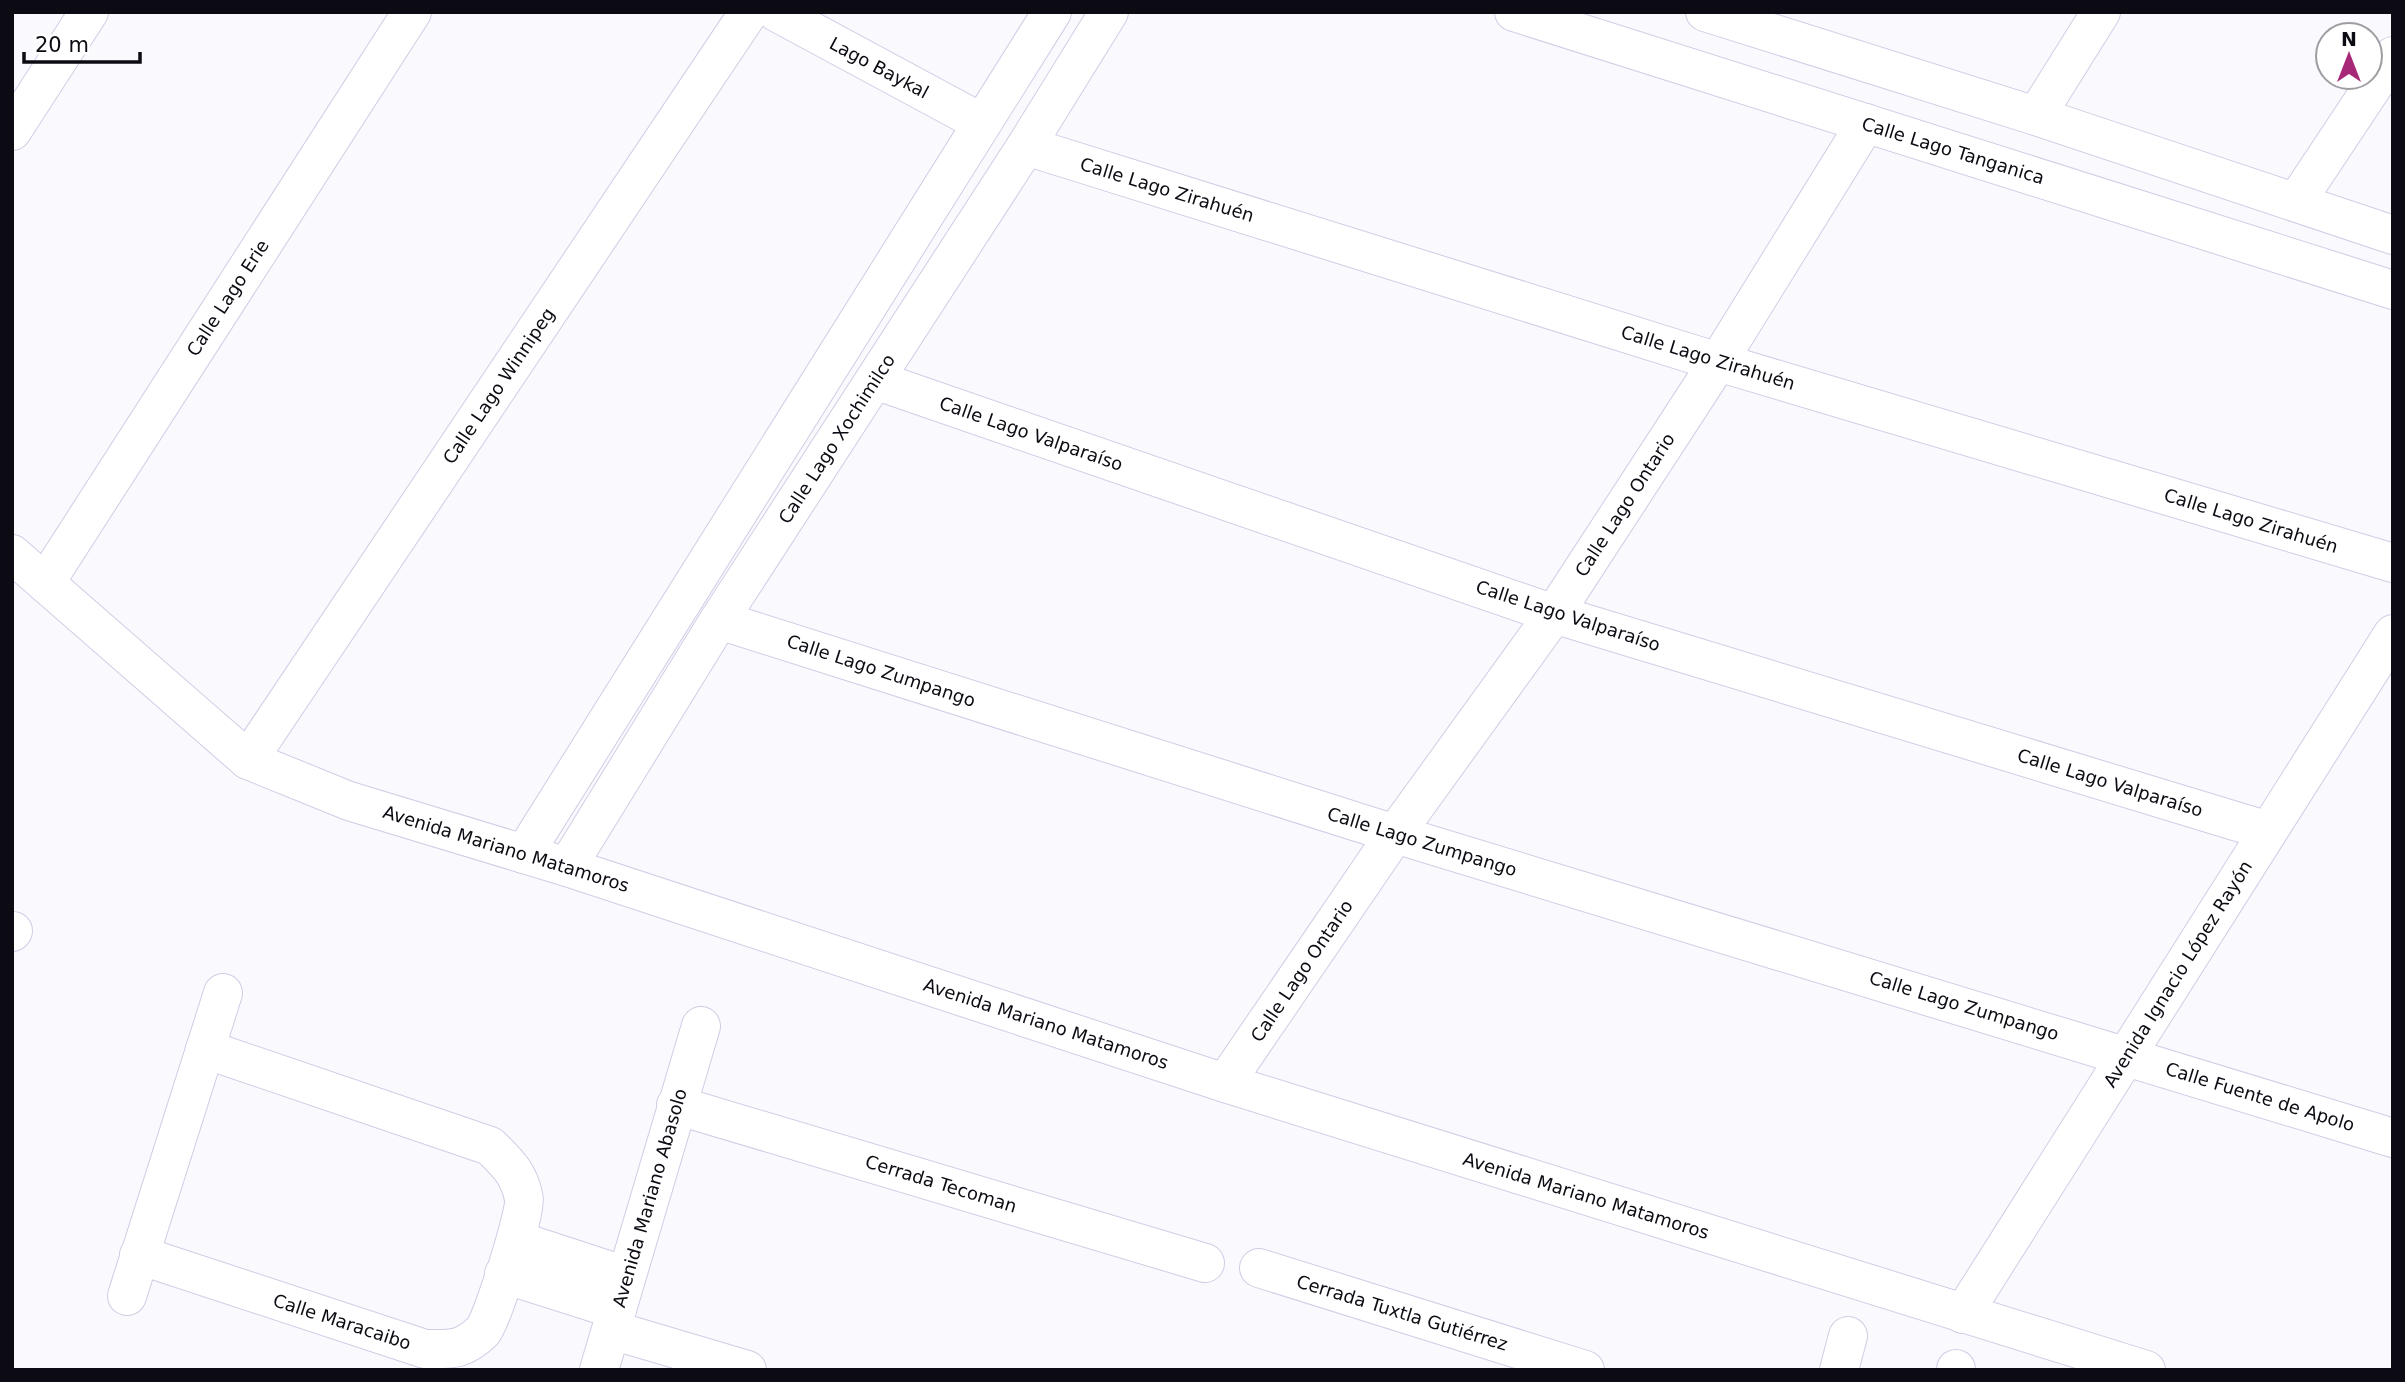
<svg xmlns="http://www.w3.org/2000/svg" width="2405" height="1382" font-family="'DejaVu Sans',sans-serif">
  <style>
    .lines { fill: none; stroke-linecap: round; stroke-linejoin: round }
    .minor-casing { stroke: #d0cde5; stroke-width: 40 }
    .minor { stroke: #fff; stroke-width: 38 }
    .labels { text-anchor: middle; stroke-width: 7; stroke-linejoin: round; paint-order: stroke }
    .street-label { font-size: 18px; fill: #0c0b13; stroke: #fff }
  </style>
  <rect width="100%" height="100%" fill="#f9f9fe"/>
  <g class="lines">
    <defs>
      <g id="minor">
        <polyline points="776,12 982,123"/>
        <polyline points="1514,12 2393,290"/>
        <polyline points="1705,12 2036,116 2393,235"/>
        <polyline points="2036,116 2101,12"/>
        <polyline points="12,131 89,12"/>
        <polyline points="1026,146 1718,362 2393,563"/>
        <polyline points="2296,202 2393,56"/>
        <polyline points="875,380 1554,614 2268,831"/>
        <polyline points="12,554 248,760 349,801 567,867 1225,1083 2146,1370"/>
        <polyline points="45,583 412,12"/>
        <polyline points="719,620 1395,834 2393,1138"/>
        <polyline points="248,760 749,12"/>
        <polyline points="524,854 1052,12"/>
        <polyline points="567,867 719,620 1026,146 1109,12"/>
        <polyline points="12,932 13,931"/>
        <polyline points="1225,1083 1395,834 1554,614 1718,362 1866,123"/>
        <polyline points="676,1105 1205,1263"/>
        <polyline points="516,1240 626,1276"/>
        <path d="M139,1255L425,1349C452,1349 462,1351 483,1331C491,1324 527,1209 524,1199C519,1173 508,1164 490,1146L205,1049"/>
        <polyline points="1259,1268 1585,1370"/>
        <polyline points="504,1274 617,1310"/>
        <polyline points="127,1296 223,993"/>
        <polyline points="1963,1314 2393,634"/>
        <polyline points="612,1330 747,1370"/>
        <polyline points="599,1370 701,1026"/>
        <polyline points="1839,1370 1848,1336"/>
        <polyline points="1956,1370 1956,1369"/>
      </g>
    </defs>
    <use href="#minor" class="minor-casing"/>
    <use href="#minor" class="minor"/>
  </g>
  <g class="labels">
    <g class="street-label">
      <text transform="translate(879 68) rotate(28)" y="6">Lago Baykal</text>
      <text transform="translate(1953 151) rotate(17)" y="6">Calle Lago Tanganica</text>
      <text transform="translate(1167 190) rotate(17)" y="6">Calle Lago Zirahuén</text>
      <text transform="translate(228 298) rotate(-57)" y="6">Calle Lago Erie</text>
      <text transform="translate(1708 358) rotate(17)" y="6">Calle Lago Zirahuén</text>
      <text transform="translate(499 386) rotate(-56)" y="6">Calle Lago Winnipeg</text>
      <text transform="translate(1031 434) rotate(19)" y="6">Calle Lago Valparaíso</text>
      <text transform="translate(837 439) rotate(-57)" y="6">Calle Lago Xochimilco</text>
      <text transform="translate(1625 505) rotate(-57)" y="6">Calle Lago Ontario</text>
      <text transform="translate(2251 521) rotate(17)" y="6">Calle Lago Zirahuén</text>
      <text transform="translate(1568 616) rotate(18)" y="6">Calle Lago Valparaíso</text>
      <text transform="translate(881 671) rotate(18)" y="6">Calle Lago Zumpango</text>
      <text transform="translate(2110 783) rotate(17)" y="6">Calle Lago Valparaíso</text>
      <text transform="translate(1422 842) rotate(17)" y="6">Calle Lago Zumpango</text>
      <text transform="translate(506 849) rotate(17)" y="6">Avenida Mariano Matamoros</text>
      <text transform="translate(1302 971) rotate(-56)" y="6">Calle Lago Ontario</text>
      <text transform="translate(2178 974) rotate(-58)" y="6">Avenida Ignacio López Rayón</text>
      <text transform="translate(1964 1006) rotate(17)" y="6">Calle Lago Zumpango</text>
      <text transform="translate(1046 1024) rotate(18)" y="6">Avenida Mariano Matamoros</text>
      <text transform="translate(2260 1097) rotate(17)" y="6">Calle Fuente de Apolo</text>
      <text transform="translate(941 1184) rotate(17)" y="6">Cerrada Tecoman</text>
      <text transform="translate(1586 1196) rotate(17)" y="6">Avenida Mariano Matamoros</text>
      <text transform="translate(650 1198) rotate(-74)" y="6">Avenida Mariano Abasolo</text>
      <text transform="translate(1402 1313) rotate(17)" y="6">Cerrada Tuxtla Gutiérrez</text>
      <text transform="translate(342 1322) rotate(18)" y="6">Calle Maracaibo</text>
    </g>
  </g>
  <rect width="2405" height="1382" fill="none" stroke="#0c0b13" stroke-width="28"/>
  <g transform="translate(2349 56)"><circle r="33" fill="#ffffff" stroke="#9e9da1" stroke-width="2"/>
  <path d="M0-5L12 26L0 18L-12 26Z" fill="#a82878"/>
  <text y="-10" font-size="19" font-weight="bold" text-anchor="middle" fill="#0c0b13">N</text>
  </g>
  <path d="M24 52v10h116v-10" fill="none" stroke="#0c0b13" stroke-width="3.5"/>
  <text x="35" y="52" font-size="21" fill="#0c0b13" stroke="#ffffff" stroke-width="5" paint-order="stroke">20 m</text>
</svg>
